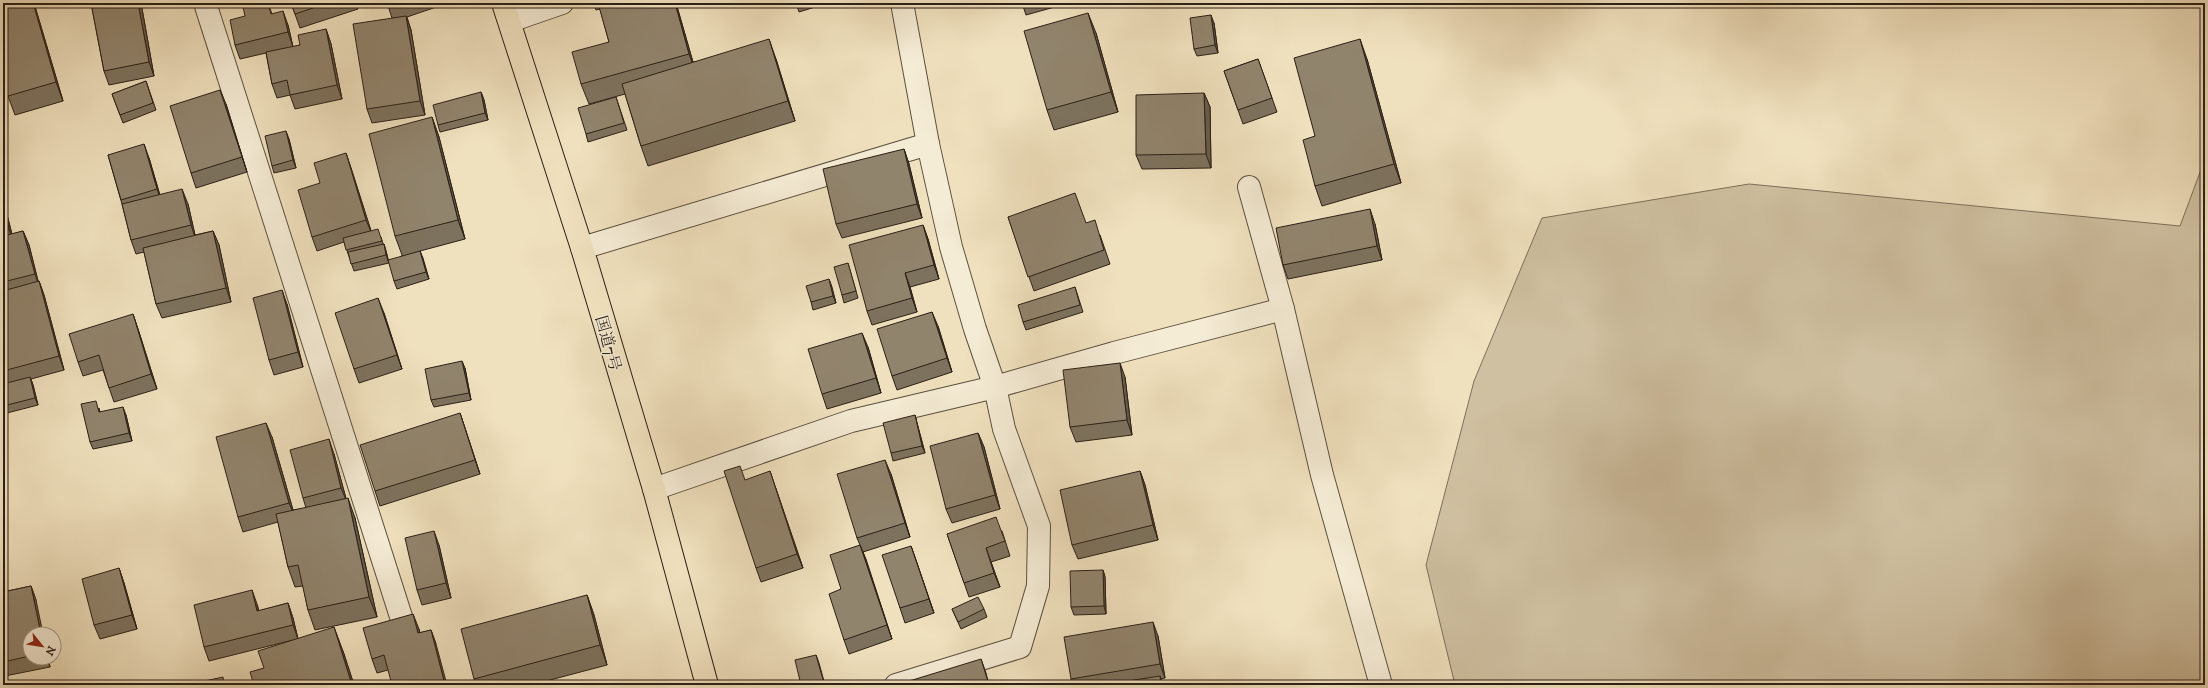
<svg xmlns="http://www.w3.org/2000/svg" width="2208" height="688" font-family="'IM FELL DW Pica','Noto Serif JP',serif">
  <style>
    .green { fill: #cfc0a1; stroke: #7d705c }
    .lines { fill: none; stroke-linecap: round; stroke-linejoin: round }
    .minor-casing { stroke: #5c5040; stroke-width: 24 }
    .trunk-casing { stroke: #2b1f16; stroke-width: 24 }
    .minor { stroke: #f5ecd5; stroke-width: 22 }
    .trunk { stroke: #f0e1be; stroke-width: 22 }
    .wall { fill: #7d725e; stroke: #2b1f16 }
    .shaded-wall { fill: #665c4c; stroke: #2b1f16 }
    .building { fill: #91846d; stroke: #2b1f16 }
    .labels { text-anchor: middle; stroke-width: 3; stroke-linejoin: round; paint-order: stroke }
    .street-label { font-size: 16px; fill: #2b1f16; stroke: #f5ecd5 }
  </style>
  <rect width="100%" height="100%" fill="#f0e1be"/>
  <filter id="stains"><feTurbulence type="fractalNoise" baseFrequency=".005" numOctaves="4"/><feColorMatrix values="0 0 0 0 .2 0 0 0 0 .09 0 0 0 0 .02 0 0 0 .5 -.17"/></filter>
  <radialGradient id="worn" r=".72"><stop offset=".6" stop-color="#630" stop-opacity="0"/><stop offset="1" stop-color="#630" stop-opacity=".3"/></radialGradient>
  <polygon class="green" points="2205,159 2205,685 1455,685 1426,565 1474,381 1542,218 1749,184 2180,226"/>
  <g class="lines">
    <defs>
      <g id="minor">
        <polyline points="205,3 404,626"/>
        <polyline points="510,21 562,3"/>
        <polyline points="1249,187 1283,309 1322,475 1381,685"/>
        <polyline points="582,248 928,144 902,3"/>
        <polyline points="654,489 851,421 995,387 1114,353 1283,309"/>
        <polyline points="896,685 1020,647 1038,586 1039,526 1004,429 995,387 975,329 951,247 928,144"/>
      </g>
      <polyline id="trunk" points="503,3 582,248 654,489 707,685"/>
    </defs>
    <use href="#minor" class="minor-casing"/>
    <use href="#trunk" class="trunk-casing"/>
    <use href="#minor" class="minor"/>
    <use href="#trunk" class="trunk"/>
  </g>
  <g class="wall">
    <polygon points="34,3 63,101 15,115 8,96"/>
    <polygon points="91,3 141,3 154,76 109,85 104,71"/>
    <polygon points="268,3 272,14 288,25 293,47 300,45 326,29 331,44 342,99 295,109 290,95 277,98 272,84 266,53 240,59 235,45 245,16"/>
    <polygon points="291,3 356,3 358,9 300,28"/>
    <polygon points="387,3 448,3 407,17 411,30 425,115 372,123 367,109 392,18"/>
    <polygon points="593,3 676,3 693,62 776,59 795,121 648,166 641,146 625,94 589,104 581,84 609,42 600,9 596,10"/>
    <polygon points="796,3 828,3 799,12"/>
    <polygon points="1022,3 1069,3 1026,15"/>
    <polygon points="1214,23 1218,53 1197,56 1194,49"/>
    <polygon points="1096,33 1118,112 1054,130 1047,110"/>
    <polygon points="1258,59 1277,112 1243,124 1224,71"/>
    <polygon points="1367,59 1401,183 1322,206 1315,186 1315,136"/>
    <polygon points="146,81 156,110 123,123 112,94"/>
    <polygon points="481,92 484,100 488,120 440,132 438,125"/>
    <polygon points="1204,93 1210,107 1211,168 1142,169 1136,155"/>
    <polygon points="616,97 627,130 588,142 586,134"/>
    <polygon points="226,104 247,172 196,188 191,173"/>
    <polygon points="432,117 439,137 465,239 420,251 429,279 397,289 394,281 402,255 395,236"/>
    <polygon points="289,139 296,168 274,173 272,166"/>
    <polygon points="904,149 909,164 922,218 842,238 836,224"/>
    <polygon points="346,153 351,168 371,231 381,237 383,244 384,244 386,251 389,263 354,271 344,242 317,251 312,237 320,183"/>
    <polygon points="108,155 149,158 160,195 188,204 195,235 213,231 219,245 231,302 162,318 156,304 144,252 136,254 131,240 122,204"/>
    <polygon points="3,199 12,234 23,231 29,245 38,281 39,281 44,295 64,370 31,379 33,385 38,405 3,414"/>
    <polygon points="1008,217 1086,223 1100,235 1110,264 1034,291"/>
    <polygon points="1375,224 1382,260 1288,279 1283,265"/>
    <polygon points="923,225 928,239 939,279 910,287 917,312 872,325 867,311"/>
    <polygon points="848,263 858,298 844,303 842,295"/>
    <polygon points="829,279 836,303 813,310 811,302"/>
    <polygon points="1075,287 1083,312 1026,330 1023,322"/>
    <polygon points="287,304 303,367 274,375 269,360"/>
    <polygon points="384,313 402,369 359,383 354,369"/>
    <polygon points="133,314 138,329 157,389 114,402 103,370 83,376 78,362"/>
    <polygon points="938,326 952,372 897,390 892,376"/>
    <polygon points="868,347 881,393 827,409 822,394"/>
    <polygon points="465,368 471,400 434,407 431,400"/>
    <polygon points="1125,377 1132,435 1076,442 1070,427"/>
    <polygon points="99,408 100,412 126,415 132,441 93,449 90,442"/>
    <polygon points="460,413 480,474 380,506 375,491"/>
    <polygon points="915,415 917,423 925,453 893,461 891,453"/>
    <polygon points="978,433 984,447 1000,509 952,523 946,509"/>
    <polygon points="272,437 293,510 306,508 303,498 334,454 346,499 355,518 377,617 315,630 308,610 303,586 295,587 288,567 278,522 243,532 238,517"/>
    <polygon points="1140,471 1145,485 1158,540 1078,559 1072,545"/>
    <polygon points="891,474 910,537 863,552 892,639 849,654 844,640 841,589 860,545 857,538"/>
    <polygon points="745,480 775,486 803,568 761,582 756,568"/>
    <polygon points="1002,531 1010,556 991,562 1000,587 969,597 947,534"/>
    <polygon points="439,545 451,598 422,605 417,590"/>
    <polygon points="911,546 934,613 905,623 900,608"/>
    <polygon points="119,568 124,583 137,629 100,639 94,625"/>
    <polygon points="1103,570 1105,577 1106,614 1074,615 1071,607"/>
    <polygon points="31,586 36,600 30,634 30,658 48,658 50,667 5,676 3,670 3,592"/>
    <polygon points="587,595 594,615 607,665 531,685 476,685 474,679"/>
    <polygon points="288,603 293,618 298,639 343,651 354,685 254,685 264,668 293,640 209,661 204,647 257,604 259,611"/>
    <polygon points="952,609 984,609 987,617 961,629"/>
    <polygon points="419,629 420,633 431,630 436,644 388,670 377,673 372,659"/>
    <polygon points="1158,636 1165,678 1161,679 1163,685 1073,685 1071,679"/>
  </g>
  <g class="shaded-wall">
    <polygon points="33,3 34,3 63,101 56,82"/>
    <polygon points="138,3 141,3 154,76 149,62"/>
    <polygon points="675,3 676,3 696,73 689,54"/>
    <polygon points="283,11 288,25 293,47 288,32"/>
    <polygon points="1088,13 1096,33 1118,112 1111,92"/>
    <polygon points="1211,15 1214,23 1218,53 1215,45"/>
    <polygon points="406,16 411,30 425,115 420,101"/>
    <polygon points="326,29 331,44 342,99 337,85"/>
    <polygon points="769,39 776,59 795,121 788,101"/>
    <polygon points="1360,39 1367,59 1401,183 1394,164"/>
    <polygon points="220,90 226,104 247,172 242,157"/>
    <polygon points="481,92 484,100 488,120 485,113"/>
    <polygon points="1204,93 1210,107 1211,168 1206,154"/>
    <polygon points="432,117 439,137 465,239 458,220"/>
    <polygon points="286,131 289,139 296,168 293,160"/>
    <polygon points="144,144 149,158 162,203 157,189"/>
    <polygon points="904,149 909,164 922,218 917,204"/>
    <polygon points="346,153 351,168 372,234 366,220"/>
    <polygon points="182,189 188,204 196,240 191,225"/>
    <polygon points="3,199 14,243 9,229 3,205"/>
    <polygon points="1370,209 1375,224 1382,260 1377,246"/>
    <polygon points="923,225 928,239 939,279 934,265"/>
    <polygon points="23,231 29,245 40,289 35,274"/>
    <polygon points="213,231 219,245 231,302 226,288"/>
    <polygon points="384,244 386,251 389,263 386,255"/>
    <polygon points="420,251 423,258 429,279 426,272"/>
    <polygon points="905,273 910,287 917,312 912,298"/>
    <polygon points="829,279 832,287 836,303 833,296"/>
    <polygon points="39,281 44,295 64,370 59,356"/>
    <polygon points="282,290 287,304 303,367 298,352"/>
    <polygon points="378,298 384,313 402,369 397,355"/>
    <polygon points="932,312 938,326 952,372 947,358"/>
    <polygon points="133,314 138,329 157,389 151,374"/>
    <polygon points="862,333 868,347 881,393 876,378"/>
    <polygon points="462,361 465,368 471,400 469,393"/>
    <polygon points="1120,363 1125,377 1132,435 1127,420"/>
    <polygon points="30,377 33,385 38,405 35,398"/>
    <polygon points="123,407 126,415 132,441 129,433"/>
    <polygon points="460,413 465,428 480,474 475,460"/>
    <polygon points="915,415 917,423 925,453 922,446"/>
    <polygon points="266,423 272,437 295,517 289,503"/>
    <polygon points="978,433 984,447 1000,509 995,495"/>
    <polygon points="329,439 334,454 347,502 341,488"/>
    <polygon points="885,460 891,474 910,537 905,523"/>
    <polygon points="770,471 775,486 803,568 797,554"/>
    <polygon points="1140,471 1145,485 1158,540 1153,525"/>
    <polygon points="348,498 355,518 377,617 369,597"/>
    <polygon points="434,531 439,545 451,598 446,583"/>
    <polygon points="860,545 866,559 892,639 887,625"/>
    <polygon points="911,546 916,560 934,613 929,599"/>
    <polygon points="986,548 991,562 1000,587 994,573"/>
    <polygon points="119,568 124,583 137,629 132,615"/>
    <polygon points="1103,570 1105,577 1106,614 1104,606"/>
    <polygon points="31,586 36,600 43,634 41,634"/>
    <polygon points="252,590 257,604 262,625 257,611"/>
    <polygon points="587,595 594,615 607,665 600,645"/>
    <polygon points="288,603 293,618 298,639 293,625"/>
    <polygon points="413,614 419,629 423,647 418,633"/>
    <polygon points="1153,622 1158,636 1165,678 1160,664"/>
    <polygon points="334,627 343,651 354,685 352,685"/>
    <polygon points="431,630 436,644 447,685 445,685"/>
    <polygon points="816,655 819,663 825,685 824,683"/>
    <polygon points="47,658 48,658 50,667"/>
    <polygon points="981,659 986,673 989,685"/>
    <polygon points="1160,676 1163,685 1161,685"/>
  </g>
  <g class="building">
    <polygon points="3,3 33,3 56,82 8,96 3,79"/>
    <polygon points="91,3 138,3 149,62 104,71"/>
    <polygon points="262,3 268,3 271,14 283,11 288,32 235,45 230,20 245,16 243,7"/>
    <polygon points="291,3 328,3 295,14"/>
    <polygon points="387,3 402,3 389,8"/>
    <polygon points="598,3 675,3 689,54 581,84 572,52 609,42"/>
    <polygon points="1088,13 1111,92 1047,110 1024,31"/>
    <polygon points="1211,15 1215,45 1194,49 1190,18"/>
    <polygon points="406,16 420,101 367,109 353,24"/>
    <polygon points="326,29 337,85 290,95 287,80 272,84 266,52 300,45 298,35"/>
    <polygon points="769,39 788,101 641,146 622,84"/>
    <polygon points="1360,39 1394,164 1315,186 1303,140 1315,136 1294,58"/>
    <polygon points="1258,59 1272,98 1238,110 1224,71"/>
    <polygon points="146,81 153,103 120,115 112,94"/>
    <polygon points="220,90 242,157 191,173 170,106"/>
    <polygon points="481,92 485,113 438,125 433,105"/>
    <polygon points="1204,93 1206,154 1136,155 1136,95"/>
    <polygon points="616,97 624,123 586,134 578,108"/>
    <polygon points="432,117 458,220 395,236 369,134"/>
    <polygon points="286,131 293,160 272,166 265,136"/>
    <polygon points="144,144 157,189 121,200 108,155"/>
    <polygon points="904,149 917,204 836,224 823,169"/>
    <polygon points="346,153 366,220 312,237 298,190 320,183 314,163"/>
    <polygon points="182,189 191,225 131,240 122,204"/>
    <polygon points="1075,193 1086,223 1095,220 1104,250 1028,277 1008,217"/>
    <polygon points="3,205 9,229 3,230"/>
    <polygon points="1370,209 1377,246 1283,265 1276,228"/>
    <polygon points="923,225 934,265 905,273 912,298 867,311 849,245"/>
    <polygon points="378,229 382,241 346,250 343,238"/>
    <polygon points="23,231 35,274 3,282 3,236"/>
    <polygon points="213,231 226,288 156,304 143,248"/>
    <polygon points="384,244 386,255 351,264 348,252"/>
    <polygon points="420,251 426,272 394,281 388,260"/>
    <polygon points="848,263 856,291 842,295 834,267"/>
    <polygon points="829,279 833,296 811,302 806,286"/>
    <polygon points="39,281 59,356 3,371 3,291"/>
    <polygon points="1075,287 1080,305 1023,322 1018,305"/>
    <polygon points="282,290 298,352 269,360 253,298"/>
    <polygon points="378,298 397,355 354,369 335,313"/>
    <polygon points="932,312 947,358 892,376 877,329"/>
    <polygon points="133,314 151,374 109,388 99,355 78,362 69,334"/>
    <polygon points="862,333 876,378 822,394 808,349"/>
    <polygon points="462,361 469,393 431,400 425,369"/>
    <polygon points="1120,363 1127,420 1070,427 1063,370"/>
    <polygon points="30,377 35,398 3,406 3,384"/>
    <polygon points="96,401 99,412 123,407 129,433 90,442 81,404"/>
    <polygon points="460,413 475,460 375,491 360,445"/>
    <polygon points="915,415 922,446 891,453 883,423"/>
    <polygon points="266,423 289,503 238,517 216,437"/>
    <polygon points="978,433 995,495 946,509 930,446"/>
    <polygon points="329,439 341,488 303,498 290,450"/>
    <polygon points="885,460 905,523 857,538 837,474"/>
    <polygon points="740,466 745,480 770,471 797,554 756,568 724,471"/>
    <polygon points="1140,471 1153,525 1072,545 1060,490"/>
    <polygon points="348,498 369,597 308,610 298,565 288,567 276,514"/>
    <polygon points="996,517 1005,541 986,548 994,573 964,583 947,534"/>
    <polygon points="434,531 446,583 417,590 405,538"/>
    <polygon points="860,545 887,625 844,640 829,594 841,589 830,555"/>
    <polygon points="911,546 929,599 900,608 882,555"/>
    <polygon points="119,568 132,615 94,625 82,579"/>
    <polygon points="1103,570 1104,606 1071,607 1070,571"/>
    <polygon points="31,586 41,634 30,634 30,656 3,662 3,592"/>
    <polygon points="252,590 257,611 288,603 293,625 204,647 194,605"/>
    <polygon points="587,595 600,645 474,679 461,629"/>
    <polygon points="978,597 984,609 958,622 952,609"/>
    <polygon points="413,614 418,633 431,630 445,685 392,685 384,655 372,659 363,628"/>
    <polygon points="1153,622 1160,664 1071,679 1064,637"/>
    <polygon points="334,627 352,685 254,685 250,672 264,668 258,651"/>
    <polygon points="816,655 824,683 817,685 801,685 795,660"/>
    <polygon points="981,659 989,685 907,685 906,682"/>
    <polygon points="1160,676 1161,685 1102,685"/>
    <polygon points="223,677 224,685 186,685"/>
  </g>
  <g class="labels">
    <g class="street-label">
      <text transform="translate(609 343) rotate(74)" y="6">国道7号</text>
    </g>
  </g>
  <rect width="2208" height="688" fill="none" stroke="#f0e1be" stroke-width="16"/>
  <rect x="4" y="4" width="2200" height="680" fill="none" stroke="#2b1f16" stroke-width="2"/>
  <rect x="8" y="8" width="2192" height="672" fill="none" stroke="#2b1f16"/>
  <g transform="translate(42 646) rotate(120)"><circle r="19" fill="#f5ecd5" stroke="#a49a89"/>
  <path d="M0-3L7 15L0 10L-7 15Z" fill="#8f2418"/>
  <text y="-6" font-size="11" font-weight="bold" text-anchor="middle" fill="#2b1f16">N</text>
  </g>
  <rect width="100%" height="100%" filter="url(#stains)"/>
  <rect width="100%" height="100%" fill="url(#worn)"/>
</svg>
